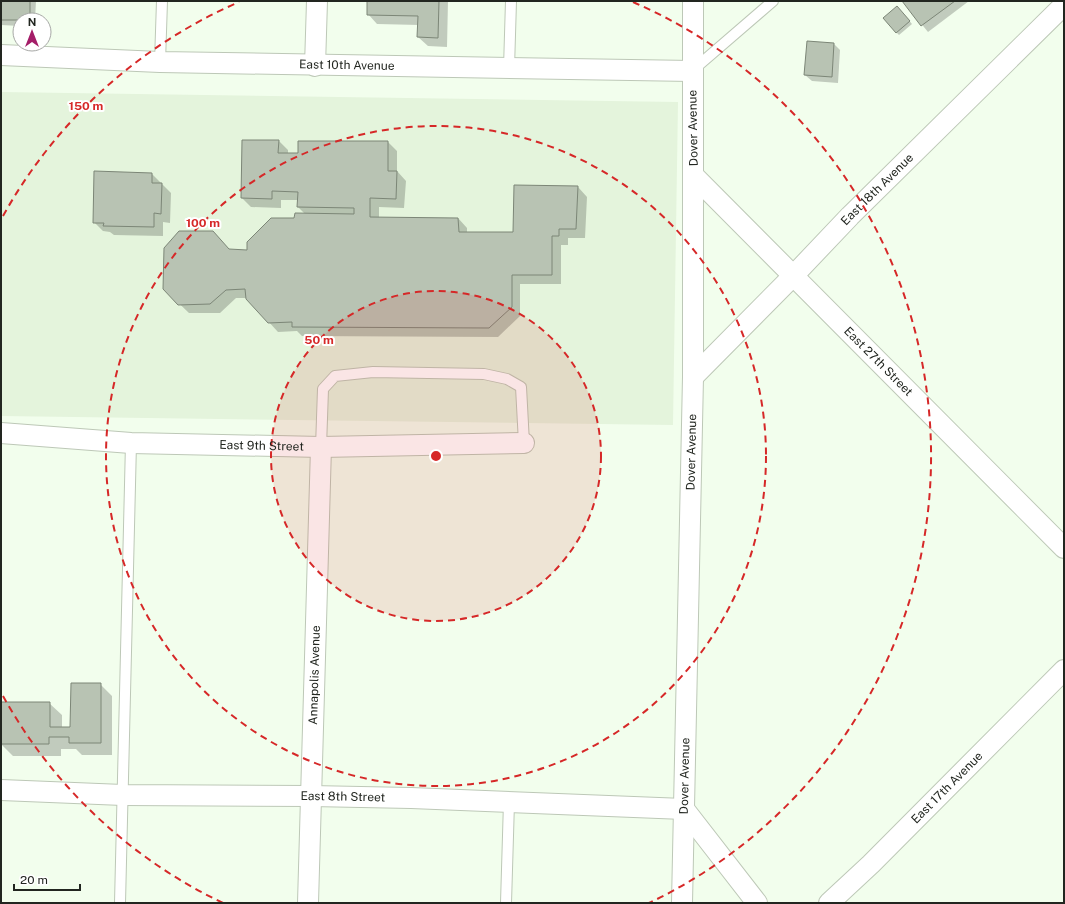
<svg xmlns="http://www.w3.org/2000/svg" width="1065" height="904" font-family="'Public Sans',sans-serif">
  <style>
    .built { fill: #e4f4dc }
    .shadow { fill: #0003 }
    .building { fill: #b8c3b3; stroke: #7c8677 }
    .lines { fill: none; stroke-linecap: round; stroke-linejoin: round }
    .lane-casing { stroke: #bdc8b7; stroke-width: 12 }
    .street-casing { stroke: #bdc8b7; stroke-width: 22 }
    .lane { stroke: #fff; stroke-width: 10 }
    .street { stroke: #fff; stroke-width: 20 }
    .ring { fill: none; stroke: #d62828; stroke-width: 2; stroke-dasharray: 7 5 }
    .labels { text-anchor: middle; stroke-width: 4; stroke-linejoin: round; paint-order: stroke }
    .street-label { font-size: 12px; fill: #222620; stroke: #fff }
    .centre { fill: #d62828; stroke: #fff; stroke-width: 2 }
    .ring-label { font-size: 12px; text-anchor: middle; font-weight: bold; fill: #d62828; stroke: #fff; stroke-width: 4; stroke-linejoin: round; paint-order: stroke }
  </style>
  <rect width="100%" height="100%" fill="#f2feed"/>
  <polygon class="built" points="1,92 678,102 673,425 1,416"/>
  <g class="shadow">
    <polygon points="1,1 36,1 35,20 20,20 20,26 1,25"/>
    <polygon points="368,1 448,1 447,47 428,46 418,37 419,25 377,24 368,14"/>
    <polygon points="903,1 969,1 928,32"/>
    <polygon points="900,10 912,24 899,35 896,32"/>
    <polygon points="834,44 840,50 838,83 812,81 805,75"/>
    <polygon points="243,141 279,141 288,150 288,154 388,142 397,151 397,171 406,181 404,208 379,207 379,218 458,218 467,228 467,233 514,233 578,187 587,197 585,238 568,238 568,245 561,245 561,284 520,284 520,316 498,337 302,336 297,331 278,332 247,298 236,298 220,313 189,313 164,289 229,250 248,251 295,219 306,215 298,207 299,200 281,200 281,208 251,207 242,198"/>
    <polygon points="95,172 152,174 171,193 170,223 163,222 163,236 114,235 110,232 103,231 94,222"/>
    <polygon points="100,684 112,696 112,755 82,755 76,749 61,749 61,756 13,756 1,744 1,722 49,703 62,715 62,728 71,728"/>
  </g>
  <g class="building">
    <rect x="1" y="1" width="29" height="19"/>
    <polygon points="367,1 439,1 438,38 417,37 418,16 367,15"/>
    <polygon points="902,1 955,1 921,26"/>
    <polygon points="897,6 910,21 896,33 883,18"/>
    <polygon points="807,41 834,43 832,77 804,75"/>
    <polygon points="242,140 279,140 278,153 298,153 298,141 388,141 388,171 397,171 396,199 370,198 370,217 458,218 459,232 513,232 514,185 578,186 576,229 559,229 559,236 552,236 552,275 512,275 512,307 489,328 292,327 292,322 268,323 246,299 245,289 226,290 210,304 178,305 163,289 164,248 179,231 213,231 229,249 247,250 247,242 271,218 294,218 295,213 354,214 354,208 297,207 298,192 272,191 272,199 241,198"/>
    <polygon points="94,171 152,173 152,183 162,183 161,214 154,213 154,227 103,226 104,223 93,223"/>
    <polygon points="71,683 101,683 101,743 69,743 69,737 49,737 49,744 1,744 1,702 50,702 50,727 70,727"/>
  </g>
  <g class="lines">
    <defs>
      <g id="lane">
        <polyline points="160,62 162,1"/>
        <polyline points="509,68 511,1"/>
        <polyline points="693,70 773,1"/>
        <polyline points="321,447 323,389 335,376 373,372 484,374 507,379 521,387 524,443"/>
        <polyline points="120,903 131,443"/>
        <polyline points="506,903 509,802"/>
      </g>
      <g id="street">
        <path id="s1" d="M1,55L160,62L692,71"/>
        <polyline points="315,66 317,1"/>
        <path id="s2" d="M693,175L1064,548"/>
        <path id="s3" d="M693,377L794,275L850,216L1064,5"/>
        <path id="s4" d="M1,433L131,443L321,447L524,443"/>
        <path id="s5" d="M1,790L123,795L311,796L411,798L684,809L757,903"/>
        <path id="s6" d="M308,903L321,447"/>
        <path id="s7" d="M682,903L693,377V1"/>
        <path id="s8" d="M829,903L871,864L1064,670"/>
      </g>
    </defs>
    <use href="#lane" class="lane-casing"/>
    <use href="#street" class="street-casing"/>
    <use href="#lane" class="lane"/>
    <use href="#street" class="street"/>
  </g>
  <circle cx="436" cy="456" r="165" fill="#d62828" fill-opacity=".12"/>
  <g class="ring">
    <circle cx="436" cy="456" r="165"/>
    <circle cx="436" cy="456" r="330"/>
    <path d="M223 903A495 495 0 0 1 3 696M3 216A495 495 0 0 1 239 2M633 2A495 495 0 0 1 649 903"/>
  </g>
  <g class="labels">
    <g class="street-label">
      <text dy="4" stroke="none"><textPath href="#s1" startOffset="346">East 10th Avenue</textPath></text>
      <text transform="translate(693 128) rotate(-91)" y="4">Dover Avenue</text>
      <text dy="4" stroke="none"><textPath href="#s3" startOffset="263">East 18th Avenue</textPath></text>
      <text dy="4" stroke="none"><textPath href="#s2" startOffset="263">East 27th Street</textPath></text>
      <text dy="4" stroke="none"><textPath href="#s4" startOffset="261">East 9th Street</textPath></text>
      <text dy="4" stroke="none"><textPath href="#s7" startOffset="451">Dover Avenue</textPath></text>
      <text dy="4" stroke="none"><textPath href="#s6" startOffset="228">Annapolis Avenue</textPath></text>
      <text dy="4" stroke="none"><textPath href="#s7" startOffset="127">Dover Avenue</textPath></text>
      <text dy="4" stroke="none"><textPath href="#s8" startOffset="165">East 17th Avenue</textPath></text>
      <text dy="4" stroke="none"><textPath href="#s5" startOffset="342">East 8th Street</textPath></text>
    </g>
  </g>
  <circle cx="436" cy="456" r="6" class="centre"/>
  <g class="ring-label">
    <text x="86" y="110">150 m</text>
    <text x="203" y="227">100 m</text>
    <text x="319" y="344">50 m</text>
  </g>
  <rect width="1065" height="904" fill="none" stroke="#222620" stroke-width="4"/>
  <g transform="translate(32 32)"><circle r="19" fill="#ffffff" stroke="#a7a8a6"/>
  <path d="M0-3L7 15L0 10L-7 15Z" fill="#a41d68"/>
  <text y="-6" font-size="11" font-weight="bold" text-anchor="middle" fill="#222620">N</text>
  </g>
  <path d="M14 884v6h66v-6" fill="none" stroke="#222620" stroke-width="2"/>
  <text x="20" y="884" font-size="12" fill="#222620" stroke="#ffffff" stroke-width="3" paint-order="stroke">20 m</text>
</svg>
